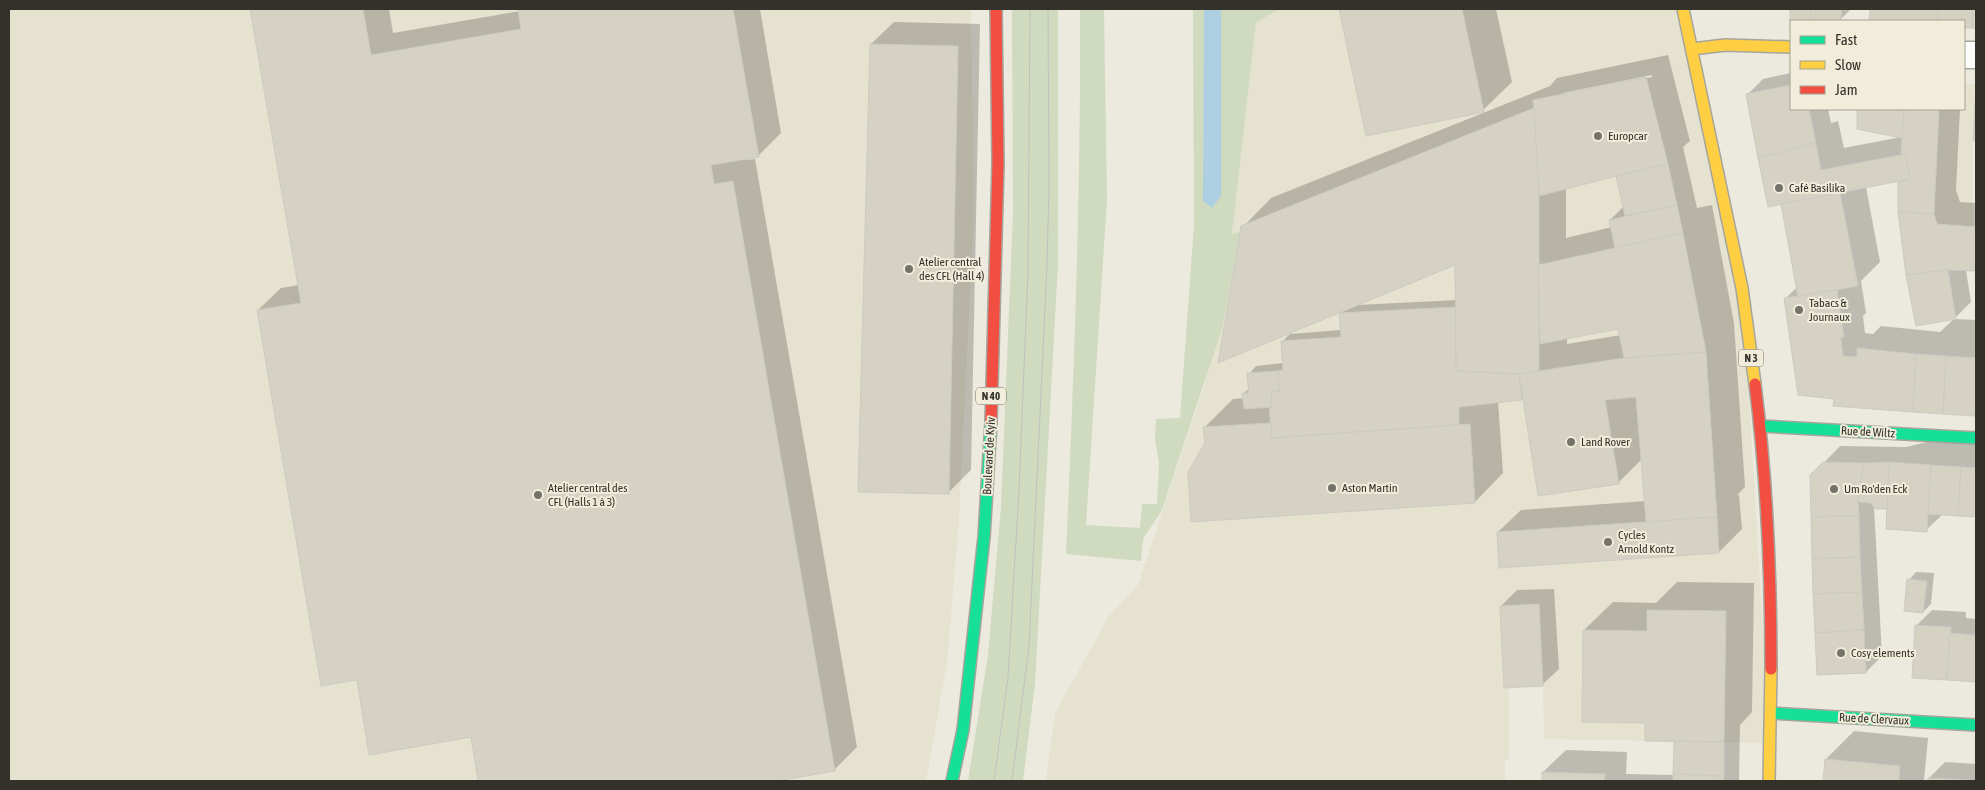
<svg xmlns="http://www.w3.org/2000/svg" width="1985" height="790" font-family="'Asap Condensed',sans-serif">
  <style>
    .built { fill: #e5e2cf }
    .green { fill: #cfdabf }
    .water { fill: #aecfe2 }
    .shadow { fill: #0003; fill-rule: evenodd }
    .building { fill: #d5d2c4; stroke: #cccac2 }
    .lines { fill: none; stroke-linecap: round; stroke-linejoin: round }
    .street-casing { stroke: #a6a59c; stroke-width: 29 }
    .fast-casing { stroke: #a6a59c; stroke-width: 14 }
    .slow-casing { stroke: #a6a59c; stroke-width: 14 }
    .jam-casing { stroke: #a6a59c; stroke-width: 14 }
    .street { stroke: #fcfcfa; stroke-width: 26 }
    .fast { stroke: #16e098; stroke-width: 11 }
    .slow { stroke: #ffcf43; stroke-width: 11 }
    .jam { stroke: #f24e42; stroke-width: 11 }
    .tram { stroke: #c1c0be; stroke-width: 1 }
    .poi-dot { fill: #747269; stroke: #f1edda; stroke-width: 2 }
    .labels { text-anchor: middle; stroke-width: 4; stroke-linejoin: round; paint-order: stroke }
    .shield { fill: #f1edda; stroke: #6c695f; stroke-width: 1 }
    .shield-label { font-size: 11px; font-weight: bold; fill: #33312a }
    .poi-label { font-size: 12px; fill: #33312a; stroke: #f1edda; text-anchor: start }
    .street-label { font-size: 12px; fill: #33312a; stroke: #f1edda }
  </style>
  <rect width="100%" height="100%" fill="#eceadf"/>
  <g class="built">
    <polygon points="9,9 971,9 974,214 959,520 947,663 926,781 9,781"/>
    <polygon points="1279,9 1683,9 1742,288 1770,743 1544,739 1543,686 1509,688 1509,759 1505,760 1505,781 1046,781 1055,713 1109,616 1138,585 1206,380 1240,232 1232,235 1256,23"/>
    <polygon points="1964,83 1976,84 1973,140 1973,227 1937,224 1934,214 1939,109 1964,109"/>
  </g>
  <g class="green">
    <polygon points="1012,9 1058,9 1058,263 1035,684 1023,781 968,781 988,655 1001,507 1013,214"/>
    <path d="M1080,9H1104L1107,200L1086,525L1140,528L1142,504H1157L1159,463L1155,439L1156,419L1180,418L1194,225L1193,9H1279L1256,23L1232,234L1240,232L1222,329L1162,510L1143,539L1141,561L1066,554C1074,373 1081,191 1080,9Z"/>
  </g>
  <polygon class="water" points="1204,9 1221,9 1221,196 1212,208 1203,201"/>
  <g class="shadow">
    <polygon points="251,9 389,9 393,33 520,11 519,9 760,9 781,133 758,156 747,158 747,160 755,159 857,747 834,770 768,781 480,781 472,736 358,678 258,310 281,288 299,285"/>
    <polygon points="1340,9 1496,9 1512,82 1483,110 1366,135"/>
    <polygon points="1792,9 1851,9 1840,20 1791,20"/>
    <polygon points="1871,9 1976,9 1976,28 1964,27 1964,21 1870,21"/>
    <polygon points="894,22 980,24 971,470 949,492 871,44"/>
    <path d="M1668,55L1690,141L1683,147L1697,208L1712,205L1734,323L1745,487L1737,495H1739L1742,529L1719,552L1498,532L1521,510L1646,501L1642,459L1618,483L1524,396L1522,399L1498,401L1503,473L1475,502L1206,444L1205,427L1233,399L1244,398V393L1250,388L1249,374L1256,366L1283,363L1282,342L1290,334L1341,330L1340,312L1243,227L1271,198L1550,86L1557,78ZM1652,75V77L1563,96V93ZM1617,174L1624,206L1610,220L1612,227L1566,238V188ZM1457,264V300L1357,305ZM1619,328L1621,335L1567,344V337Z"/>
    <path d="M1791,73V109H1828L1831,123L1838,121L1844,148L1901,137L1858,128L1859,109H1960L1956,190L1960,202L1976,203V270H1966L1971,302L1954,319L1976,320V414L1913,411L1835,398L1786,298L1797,287L1782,203L1747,95L1763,79ZM1899,180V212L1955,318L1940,332L1881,326L1873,334L1865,333L1863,316L1866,313L1861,281L1880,262L1866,187Z"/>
    <polygon points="1976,430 1976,516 1943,514 1926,530 1888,508 1874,506 1882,656 1866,672 1811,476 1840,446 1906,447"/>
    <polygon points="1916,572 1934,573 1931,604 1923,612 1909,580"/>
    <polygon points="1677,582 1754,583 1752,712 1740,725 1739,781 1543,781 1543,772 1566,750 1627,752 1626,774 1674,775 1675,740 1646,722 1584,630 1613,602 1656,603"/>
    <polygon points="1554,589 1559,669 1543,684 1501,606 1517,590"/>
    <polygon points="1932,610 1966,612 1966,618 1976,619 1976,681 1913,677 1916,626"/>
    <polygon points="1854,731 1928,738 1924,781 1824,781 1826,759"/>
    <polygon points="1945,762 1976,764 1976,781 1929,781 1929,778"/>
  </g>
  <g class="building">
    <polygon points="250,9 363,9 371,55 521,29 518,9 733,9 759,157 711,165 714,184 733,181 835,771 776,781 478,781 471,737 369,755 357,680 321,686 257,310 301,303"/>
    <polygon points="1339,9 1462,9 1484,112 1366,136"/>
    <polygon points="1790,9 1811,9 1810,20 1790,22"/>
    <polygon points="1811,9 1842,9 1840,21 1810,20"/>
    <polygon points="1870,9 1938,9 1937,21 1869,21"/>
    <polygon points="1938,9 1973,9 1972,28 1964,28 1964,21 1937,21"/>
    <polygon points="1973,9 1976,9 1976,29 1972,28"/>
    <polygon points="870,44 958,46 949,494 858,492"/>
    <polygon points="1646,77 1668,164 1616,176 1539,196 1533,100"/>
    <polygon points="1791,85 1791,109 1809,109 1816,143 1758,158 1746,94"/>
    <polygon points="1976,86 1976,141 1973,140"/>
    <polygon points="1534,108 1539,196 1539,372 1519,374 1456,371 1455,265 1218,363 1241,226"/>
    <polygon points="1857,109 1904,109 1902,138 1857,129"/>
    <polygon points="1904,109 1939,109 1934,214 1898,212 1898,182 1910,179 1905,154 1901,154"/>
    <polygon points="1816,143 1821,170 1905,154 1910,179 1768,207 1758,158"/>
    <polygon points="1668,164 1677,205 1625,216 1616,176"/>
    <polygon points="1840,193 1858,286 1798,297 1781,204"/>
    <polygon points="1677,205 1683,233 1615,248 1609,220"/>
    <polygon points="1898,212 1934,214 1937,224 1976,227 1976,271 1948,270 1906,275"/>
    <polygon points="1683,233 1706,352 1624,358 1618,329 1540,344 1538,265"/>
    <polygon points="1948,270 1956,319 1916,326 1906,275"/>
    <polygon points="1837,290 1844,337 1841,337 1843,356 1857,357 1857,348 1916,354 1913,412 1833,406 1834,399 1798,395 1784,298"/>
    <polygon points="1455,307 1456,371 1519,374 1522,400 1459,407 1459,425 1272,438 1269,407 1272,407 1271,392 1279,391 1278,371 1283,370 1281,341 1341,337 1339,313"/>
    <polygon points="1706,352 1717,517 1646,522 1636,397 1605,400 1619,484 1538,496 1519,374 1624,358"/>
    <polygon points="1916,354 1946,356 1943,414 1913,412"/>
    <polygon points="1946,356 1976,358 1976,416 1943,414"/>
    <polygon points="1278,371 1279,391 1271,392 1272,407 1244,409 1242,393 1249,393 1247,373"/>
    <polygon points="1271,423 1272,438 1470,424 1475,503 1191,522 1188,472 1205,443 1203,427"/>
    <polygon points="1823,462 1864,463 1858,502 1859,516 1811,517 1810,475"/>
    <polygon points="1889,462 1931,465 1927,532 1886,529"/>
    <polygon points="1889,462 1887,509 1876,509 1870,503 1858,502 1864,463"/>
    <polygon points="1931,465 1961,467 1958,516 1928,514"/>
    <polygon points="1961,467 1976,468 1976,517 1958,516"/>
    <polygon points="1848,516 1859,516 1860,557 1812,559 1811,517"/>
    <polygon points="1717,517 1719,553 1499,568 1497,532"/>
    <polygon points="1860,557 1862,592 1813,594 1812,559"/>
    <polygon points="1907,579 1927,581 1923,613 1904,611"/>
    <polygon points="1862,592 1864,630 1815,633 1813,594"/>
    <polygon points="1539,604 1543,686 1504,688 1500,606"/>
    <polygon points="1647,610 1726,611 1724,742 1645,741 1645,723 1582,722 1583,630 1647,631"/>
    <polygon points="1915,625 1951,627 1947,680 1912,678"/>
    <polygon points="1864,630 1866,673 1817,675 1815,633"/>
    <polygon points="1950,633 1976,635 1976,682 1947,680"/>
    <polygon points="1674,741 1724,742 1724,776 1673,774"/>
    <polygon points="1825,759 1900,766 1899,781 1823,781"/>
    <polygon points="1542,772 1605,774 1604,781 1542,781"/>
    <polygon points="1673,774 1724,776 1723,781 1673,781"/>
    <polygon points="1928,778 1970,780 1970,781 1928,781"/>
  </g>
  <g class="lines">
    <defs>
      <polyline id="street" points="1964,55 1976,55"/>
      <g id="fast">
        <polyline points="1760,426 1976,438"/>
        <polyline points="1771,713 1976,725"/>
        <polyline points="952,781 963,730 984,537 991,422"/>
      </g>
      <g id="slow">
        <polyline points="1683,9 1742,288 1755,384"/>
        <polyline points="1692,49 1725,45 1791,47"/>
        <polyline points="1769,781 1771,669"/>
      </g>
      <g id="jam">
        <path d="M1755,384C1767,479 1771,574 1771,669"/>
        <polyline points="991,422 998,164 996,9"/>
      </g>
    </defs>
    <use href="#street" class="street-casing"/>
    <use href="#fast" class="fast-casing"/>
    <use href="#slow" class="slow-casing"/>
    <use href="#jam" class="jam-casing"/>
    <use href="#street" class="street"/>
    <use href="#fast" class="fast"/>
    <use href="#slow" class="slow"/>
    <use href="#jam" class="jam"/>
    <g class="tram">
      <polyline points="994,781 1008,677 1019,490 1028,271 1030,9"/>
      <polyline points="1012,781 1029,646 1047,266 1049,187 1048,9"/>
    </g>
  </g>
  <g class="poi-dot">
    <circle cx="1598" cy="136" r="5"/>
    <circle cx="1779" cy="188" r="5"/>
    <circle cx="909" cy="269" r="5"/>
    <circle cx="1799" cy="310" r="5"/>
    <circle cx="1571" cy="442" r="5"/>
    <circle cx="1332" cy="488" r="5"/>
    <circle cx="1834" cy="489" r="5"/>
    <circle cx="538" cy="495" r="5"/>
    <circle cx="1608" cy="542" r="5"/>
    <circle cx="1841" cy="653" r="5"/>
  </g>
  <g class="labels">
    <g class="shield">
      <rect x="1738.5" y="349.5" width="25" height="17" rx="4"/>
      <rect x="976" y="387.5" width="30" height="17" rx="4"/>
    </g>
    <g class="shield-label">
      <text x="1751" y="362">N 3</text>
      <text x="991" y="400">N 40</text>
    </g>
    <g class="poi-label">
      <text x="1608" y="140">Europcar</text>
      <text x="1789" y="192">Café Basilika</text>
      <text x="919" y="266">Atelier central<tspan x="919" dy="14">des CFL (Hall 4)</tspan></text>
      <text x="1809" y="307">Tabacs &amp;<tspan x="1809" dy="14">Journaux</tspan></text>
      <text x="1581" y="446">Land Rover</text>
      <text x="548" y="492">Atelier central des<tspan x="548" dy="14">CFL (Halls 1 à 3)</tspan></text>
      <text x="1342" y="492">Aston Martin</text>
      <text x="1844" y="493">Um Ro'den Eck</text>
      <text x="1618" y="539">Cycles<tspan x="1618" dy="14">Arnold Kontz</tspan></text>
      <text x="1851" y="657">Cosy elements</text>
    </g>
    <g class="street-label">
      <text transform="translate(1868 432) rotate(3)" y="4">Rue de Wiltz</text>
      <text transform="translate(989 456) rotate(-87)" y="4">Boulevard de Kyiv</text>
      <text transform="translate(1874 719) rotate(3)" y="4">Rue de Clervaux</text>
    </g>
  </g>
  <rect width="1985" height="790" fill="none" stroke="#33312a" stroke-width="20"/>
  <rect x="1790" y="20" width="175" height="90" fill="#f1edda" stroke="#a5a294"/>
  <rect x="1800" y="36" width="25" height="8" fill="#16e098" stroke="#a5a294"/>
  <text x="1835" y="45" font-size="15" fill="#33312a">Fast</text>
  <rect x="1800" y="61" width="25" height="8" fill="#ffcf43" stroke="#a5a294"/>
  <text x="1835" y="70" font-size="15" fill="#33312a">Slow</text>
  <rect x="1800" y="86" width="25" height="8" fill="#f24e42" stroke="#a5a294"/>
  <text x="1835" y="95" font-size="15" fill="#33312a">Jam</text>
</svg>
